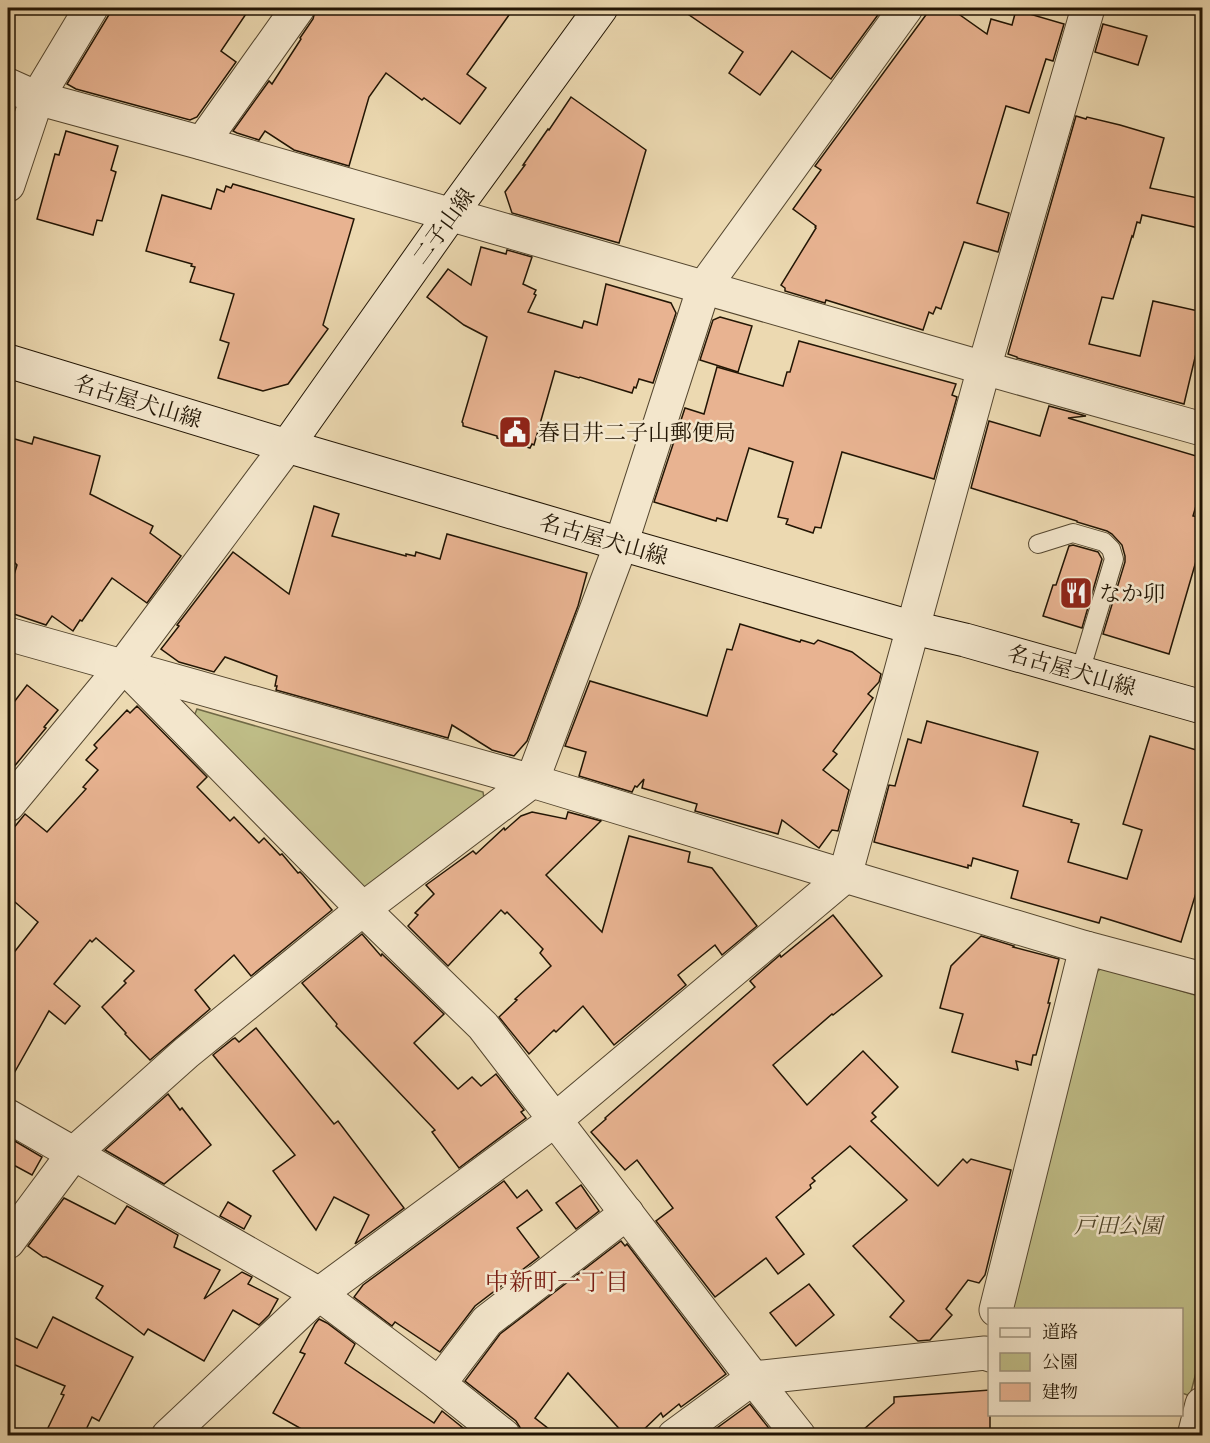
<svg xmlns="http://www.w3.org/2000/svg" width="1210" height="1443" font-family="'IM FELL Great Primer','Noto Serif JP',serif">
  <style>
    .green { fill: #bfbd87; stroke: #706946; stroke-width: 1.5 }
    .building { fill: #e8b391; stroke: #221504; stroke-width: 1.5 }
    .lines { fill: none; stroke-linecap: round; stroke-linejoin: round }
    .lane-casing { stroke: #54462f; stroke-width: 20 }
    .street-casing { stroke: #54462f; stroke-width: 35 }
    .secondary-casing { stroke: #221504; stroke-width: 35 }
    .lane { stroke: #f3e6cc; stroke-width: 18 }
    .street { stroke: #f3e6cc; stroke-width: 33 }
    .secondary { stroke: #f3e6cc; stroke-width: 33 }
    .labels { text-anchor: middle; stroke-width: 5; stroke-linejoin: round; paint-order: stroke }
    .street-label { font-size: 22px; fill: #221504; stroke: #f3e6cc }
    .poi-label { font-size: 22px; fill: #221504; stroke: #f3e6cc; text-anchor: start }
    .park-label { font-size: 22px; font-style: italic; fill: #51472b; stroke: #f3e6cc }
    .neighbourhood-label { font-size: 24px; fill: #7a1f14; stroke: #f3e6cc }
  </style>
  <rect width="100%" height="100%" fill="#ecd9b1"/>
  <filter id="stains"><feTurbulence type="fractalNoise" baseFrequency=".00333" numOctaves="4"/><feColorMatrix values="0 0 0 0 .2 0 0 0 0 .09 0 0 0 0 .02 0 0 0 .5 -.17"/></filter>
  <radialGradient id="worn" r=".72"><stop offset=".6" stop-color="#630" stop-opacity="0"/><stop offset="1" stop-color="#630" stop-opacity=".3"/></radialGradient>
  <g class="green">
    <polygon points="197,709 483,792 485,804 372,888 359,886 192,721"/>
    <polygon points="1102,968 1202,997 1202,1349 1190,1396 1182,1393 1182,1310 1008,1310 1092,975"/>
  </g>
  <g class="building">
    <polygon points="113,8 250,8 221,51 236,62 197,117 190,120 76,89 67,84"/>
    <polygon points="316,8 514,8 467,74 486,88 460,124 424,98 422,100 386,73 369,97 349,166 294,150 265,131 259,140 237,133 233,131 269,81 272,84 301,39 300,38 313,19"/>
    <polygon points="679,8 883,8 831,79 792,51 760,95 729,73 743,52"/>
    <polygon points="931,8 950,8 987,34 991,19 1012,25 1016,10 1064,24 1053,61 1046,59 1029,113 1006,106 977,203 1009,213 998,252 964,242 941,309 936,307 933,314 929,312 923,330 826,300 825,303 785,291 785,288 781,285 816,228 815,227 816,226 793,209 821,170 815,166"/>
    <polygon points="1103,24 1147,36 1138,65 1095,52"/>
    <polygon points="571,97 646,150 619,243 512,213 505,192 525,165 523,165 548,129 549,130"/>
    <polygon points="1076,116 1086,119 1087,117 1120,125 1164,138 1150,188 1203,199 1203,229 1142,215 1140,223 1137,222 1133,237 1132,236 1113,299 1102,297 1089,344 1140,356 1153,301 1203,312 1203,324 1184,404 1017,358 1017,357 1008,354"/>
    <polygon points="66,131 118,146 111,170 116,172 102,221 97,220 93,235 37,219 55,154 59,155"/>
    <polygon points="233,184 354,219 323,325 328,329 288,384 263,391 218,378 229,343 220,340 234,294 190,282 195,267 191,266 192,264 146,251 162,195 211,209 217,189 224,192 226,186 231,188"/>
    <polygon points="481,247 506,254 507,250 532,257 523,284 536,290 534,294 536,295 528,312 582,328 584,321 597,325 606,284 671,303 676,313 653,383 639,379 636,388 634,387 632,393 580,377 579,378 555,371 534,445 532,444 530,448 497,438 497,436 463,426 463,423 462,422 487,337 464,325 427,297 448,269 471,285"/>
    <polygon points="720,317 752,326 738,372 700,360 713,320"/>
    <polygon points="799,341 956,384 952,395 957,397 934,479 842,452 821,528 815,527 813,533 786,524 788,519 778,517 793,462 749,448 727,521 717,518 716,521 654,502 685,408 704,414 717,367 783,386 787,372 790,372"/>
    <polygon points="1049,406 1086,416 1068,418 1203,458 1203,482 1193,516 1203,518 1203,552 1199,551 1169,654 1103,634 1125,562 1125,556 1122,545 1112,534 1107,531 1077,522 1077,521 971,488 989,421 1040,436"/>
    <polygon points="8,437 32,444 34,437 100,456 90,494 153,526 150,533 181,556 147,603 112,578 82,621 80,620 73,631 52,616 46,625 8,612 8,595 17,565 8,556"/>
    <polygon points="314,506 339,514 332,536 406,556 406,554 415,556 416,552 440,559 447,534 587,573 578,606 527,741 514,756 492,750 452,725 448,738 276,690 277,686 275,686 277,676 225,657 214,672 179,662 161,649 179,626 177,625 233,552 289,594"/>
    <polygon points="1073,545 1098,552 1102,559 1082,628 1043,616 1053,585 1056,585 1069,546"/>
    <polygon points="740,624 800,642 801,640 814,644 818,640 852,652 881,674 879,682 868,694 873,698 833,751 837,754 823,770 849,790 838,831 832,830 819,848 782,820 778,834 695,811 697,804 642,788 644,779 637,787 635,786 632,792 579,776 586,752 565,746 590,681 707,716 727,649 732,650"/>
    <polygon points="27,685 58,710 44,727 46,728 8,774 8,710"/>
    <polygon points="137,706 207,777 197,787 230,821 234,817 259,843 264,838 280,855 282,854 298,873 300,872 303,875 332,910 251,976 234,955 195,990 210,1009 150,1060 125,1034 126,1033 102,1007 126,983 124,981 134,971 96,938 92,942 90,940 54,984 80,1006 65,1024 49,1011 8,1084 8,960 38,922 8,896 8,835 25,814 47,832 86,789 83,787 98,770 86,760 97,748 94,745 127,710 130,713"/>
    <polygon points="927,721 1038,752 1023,806 1072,820 1071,822 1079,824 1068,862 1127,879 1142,830 1123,824 1150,736 1203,752 1203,870 1181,942 1101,917 1099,923 1011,898 1018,871 973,858 971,866 968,865 968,868 874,842 889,785 895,786 908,739 921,743"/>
    <polygon points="532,812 566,819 568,812 601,821 546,875 602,932 629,836 690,852 688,862 712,868 757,926 722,955 715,945 678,975 686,985 614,1045 583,1006 556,1032 554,1030 529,1054 499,1017 517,1000 515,999 551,966 540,953 543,949 507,912 505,914 501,910 448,966 408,926 418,915 415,913 434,894 426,885 473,851 476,854 504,828 505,830 521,816"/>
    <polygon points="833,915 882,976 833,1015 832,1014 773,1065 807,1105 863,1051 898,1087 872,1113 876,1117 871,1121 938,1186 963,1159 967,1163 971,1159 1011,1170 985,1275 979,1283 968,1280 946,1309 952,1315 930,1340 918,1341 890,1317 904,1301 853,1246 907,1200 850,1146 812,1178 815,1181 810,1185 811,1188 776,1217 804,1254 778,1274 766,1258 715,1297 656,1221 673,1208 637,1160 625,1170 591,1132 606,1119 605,1118 755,987 750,981 780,955 781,957"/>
    <polygon points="362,934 381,956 382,954 444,1014 414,1043 458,1089 472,1077 481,1086 496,1074 524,1110 521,1112 526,1118 459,1168 432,1132 435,1130 336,1026 337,1024 302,983"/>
    <polygon points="981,936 1014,946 1013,947 1059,959 1048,1003 1050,1003 1036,1055 1033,1055 1031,1065 1016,1061 1018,1070 952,1052 963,1014 940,1008 951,966"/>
    <polygon points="256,1028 334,1124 338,1121 404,1208 355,1244 369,1215 334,1197 316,1230 273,1171 295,1155 213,1055 233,1039 235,1038 239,1042"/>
    <polygon points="168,1094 180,1110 182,1108 211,1145 164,1184 105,1150"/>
    <polygon points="8,1137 42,1157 32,1175 8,1162"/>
    <polygon points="504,1181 517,1198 527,1190 542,1210 517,1228 539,1257 475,1306 440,1352 395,1322 392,1326 354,1297 363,1285"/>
    <polygon points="581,1185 599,1211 576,1229 556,1203"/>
    <polygon points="64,1198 115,1224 127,1206 178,1235 174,1247 220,1270 204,1299 242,1272 252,1277 248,1284 278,1299 269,1315 259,1325 233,1310 204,1361 148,1329 144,1335 96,1298 103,1286 46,1257 43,1257 28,1246"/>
    <polygon points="228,1202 251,1216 244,1229 220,1216"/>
    <polygon points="621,1241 625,1246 627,1244 726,1374 681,1407 679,1404 663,1417 661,1413 637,1436 626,1436 568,1373 535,1418 558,1436 522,1436 521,1429 516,1421 465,1381 500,1334"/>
    <polygon points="809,1284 834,1315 796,1346 770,1313"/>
    <polygon points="53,1317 133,1357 99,1421 92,1417 83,1436 44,1436 64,1395 61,1394 65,1386 8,1362 8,1335 37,1348"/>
    <polygon points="319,1319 327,1323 355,1344 345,1363 434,1423 442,1411 473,1436 314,1436 273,1413 305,1354 300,1352 315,1324"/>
    <polygon points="990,1390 990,1436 856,1436 894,1403 894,1397"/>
    <polygon points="750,1404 775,1436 706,1436"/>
  </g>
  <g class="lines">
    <defs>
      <polyline id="lane" points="1038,544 1073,533 1104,542 1111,549 1114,559 1080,672"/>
      <g id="street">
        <polyline points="8,85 37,98 202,143 984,368 1202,429"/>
        <polyline points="202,143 298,8"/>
        <polyline points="8,185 37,98 91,8"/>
        <polyline points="8,634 532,781 845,876 1086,948 1202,979"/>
        <polyline points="125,667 363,909 483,1026 753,1378 799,1436"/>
        <polyline points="8,805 123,666 287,446"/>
        <polyline points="8,1116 319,1294 439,1384 504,1436"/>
        <polyline points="8,1242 74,1153 186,1053 363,909 532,781 621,544 704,287 906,8"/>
        <polyline points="996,1310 1086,948"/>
        <polyline points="439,1384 487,1321 627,1213"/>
        <polyline points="168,1436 319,1294 555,1120 845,876 984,368 1088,8"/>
        <polyline points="674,1436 753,1378 985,1353 990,1355"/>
        <polyline points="1194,1436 1202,1404"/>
      </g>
      <g id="secondary">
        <polyline points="8,361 287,446 621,544 914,628 965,640 1202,707"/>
        <polyline points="287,446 451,214 601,8"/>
      </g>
    </defs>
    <use href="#lane" class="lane-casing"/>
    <use href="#street" class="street-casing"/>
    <use href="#secondary" class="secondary-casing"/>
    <use href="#lane" class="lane"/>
    <use href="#street" class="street"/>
    <use href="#secondary" class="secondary"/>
  </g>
  <defs>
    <symbol id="civic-square" viewBox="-11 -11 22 22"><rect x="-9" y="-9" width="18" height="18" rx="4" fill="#8f2418" stroke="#f3e6cc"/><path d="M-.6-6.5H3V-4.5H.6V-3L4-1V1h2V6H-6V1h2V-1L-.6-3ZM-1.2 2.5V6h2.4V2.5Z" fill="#fff"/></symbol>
    <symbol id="restaurant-square" viewBox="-11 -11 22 22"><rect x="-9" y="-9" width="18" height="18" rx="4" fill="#8f2418" stroke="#f3e6cc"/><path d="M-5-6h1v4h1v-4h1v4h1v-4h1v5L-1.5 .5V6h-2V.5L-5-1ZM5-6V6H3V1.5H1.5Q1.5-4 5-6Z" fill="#fff"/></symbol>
  </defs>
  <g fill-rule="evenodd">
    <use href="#civic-square" x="496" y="413" width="38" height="38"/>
    <use href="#restaurant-square" x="1057" y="574" width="38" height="38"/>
  </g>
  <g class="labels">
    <g class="street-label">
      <text transform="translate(443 226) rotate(-54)" y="8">二子山線</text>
      <text transform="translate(138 401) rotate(17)" y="8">名古屋犬山線</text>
      <text transform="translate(604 539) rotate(16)" y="8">名古屋犬山線</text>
      <text transform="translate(1072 670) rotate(16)" y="8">名古屋犬山線</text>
    </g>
    <g class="poi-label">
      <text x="538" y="440">春日井二子山郵便局</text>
      <text x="1099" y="601">なか卯</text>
    </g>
    <g class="park-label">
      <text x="1118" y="1233">戸田公園</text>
    </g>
    <g class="neighbourhood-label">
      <text x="557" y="1290">中新町一丁目</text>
    </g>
  </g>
  <rect width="1210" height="1443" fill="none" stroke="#ecd9b1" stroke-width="30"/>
  <rect x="9" y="9" width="1192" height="1425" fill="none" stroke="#221504" stroke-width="3"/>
  <rect x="15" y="15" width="1180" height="1413" fill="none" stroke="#221504" stroke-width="1.5"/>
  <rect x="988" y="1308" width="195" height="108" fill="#f3e6cc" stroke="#9f927c" stroke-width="1.5"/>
  <rect x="1000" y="1328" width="30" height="9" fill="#f3e6cc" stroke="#9f927c" stroke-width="1.5"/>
  <text x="1042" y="1338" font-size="18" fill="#221504">道路</text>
  <rect x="1000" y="1353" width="30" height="18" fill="#bfbd87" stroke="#9f927c" stroke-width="1.5"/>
  <text x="1042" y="1368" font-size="18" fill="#221504">公園</text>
  <rect x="1000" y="1383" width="30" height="18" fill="#e8b391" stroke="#9f927c" stroke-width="1.5"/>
  <text x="1042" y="1398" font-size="18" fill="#221504">建物</text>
  <rect width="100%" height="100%" filter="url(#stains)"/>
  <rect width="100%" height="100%" fill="url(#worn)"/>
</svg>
